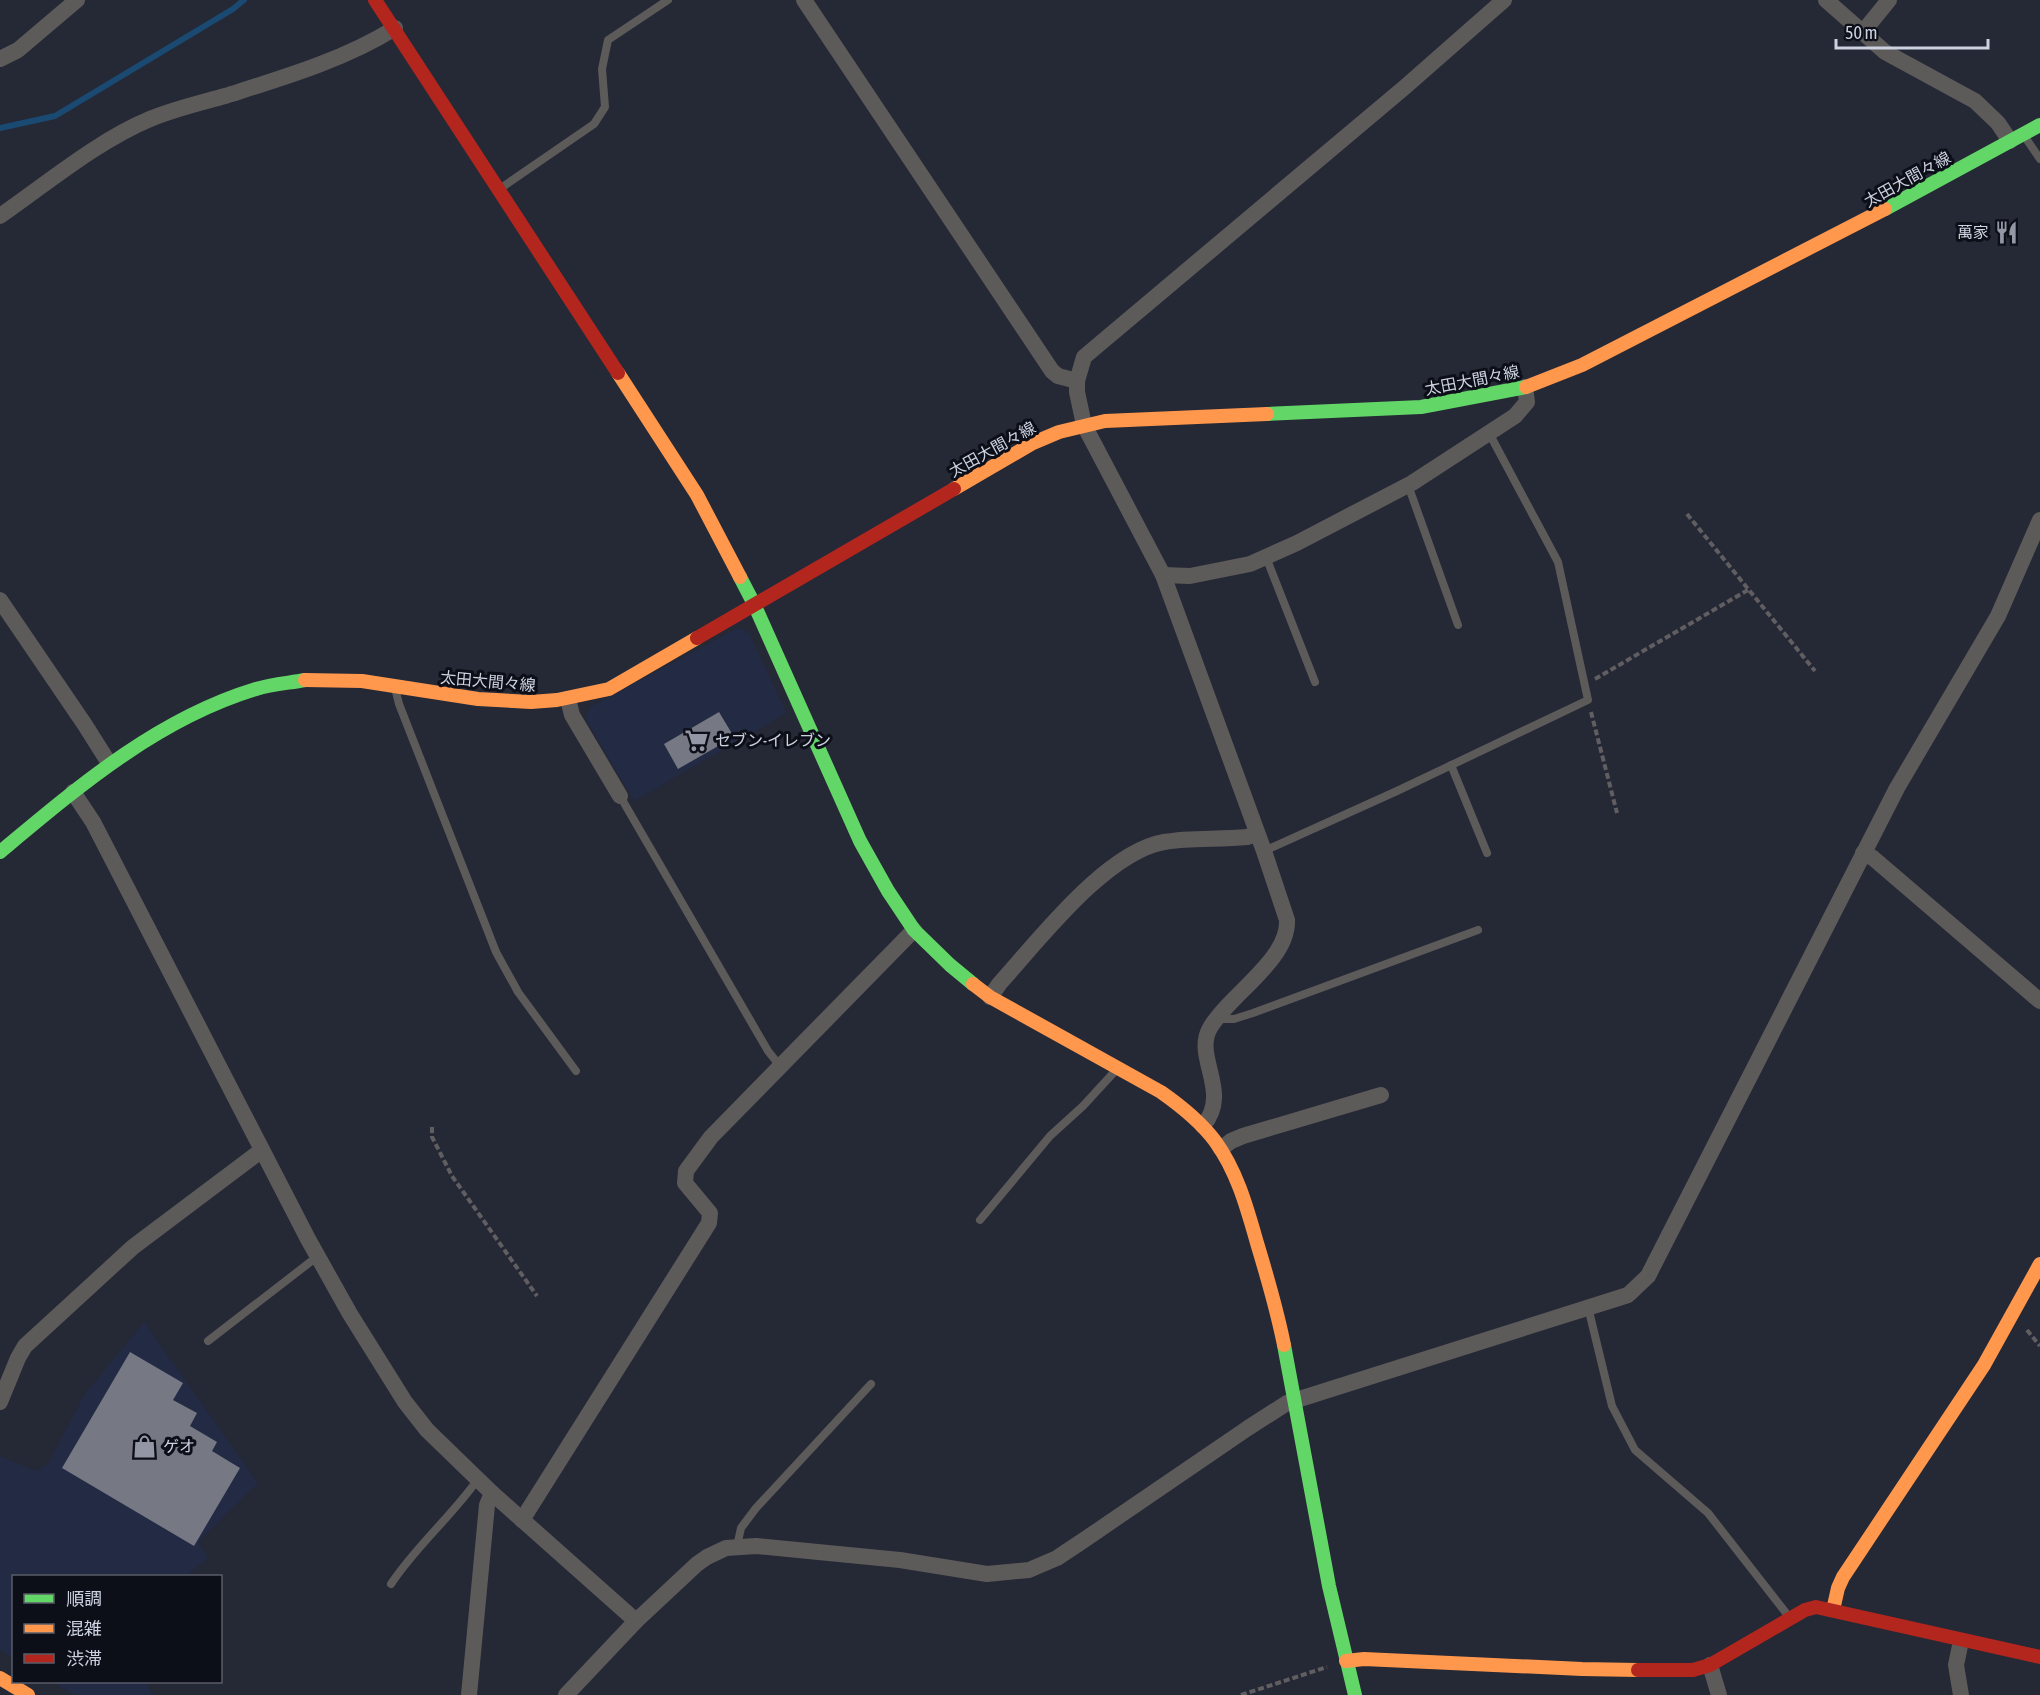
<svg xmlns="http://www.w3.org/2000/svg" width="2040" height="1695" font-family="'Asap Condensed','Noto Sans JP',sans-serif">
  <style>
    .built { fill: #232a44 }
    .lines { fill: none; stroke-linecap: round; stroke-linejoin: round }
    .stream { stroke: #1a4972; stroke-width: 6 }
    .building { fill: #767984 }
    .path { stroke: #605e61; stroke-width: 4; stroke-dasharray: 6 3; stroke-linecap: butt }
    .lane { stroke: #5d5a5a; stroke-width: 8 }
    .street { stroke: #5d5a5a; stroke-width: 16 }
    .fast { stroke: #63d668; stroke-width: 14 }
    .slow { stroke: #ff974d; stroke-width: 14 }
    .jam { stroke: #b3261e; stroke-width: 14 }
    .labels { text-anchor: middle; stroke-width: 6; stroke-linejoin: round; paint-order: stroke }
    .street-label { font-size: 16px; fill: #cdd2e1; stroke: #0c0f18 }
    .poi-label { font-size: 16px; fill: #cdd2e1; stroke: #0c0f18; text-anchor: start }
  </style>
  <rect width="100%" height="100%" fill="#252835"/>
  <g class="built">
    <polygon points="738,628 748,631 787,713 634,801 586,719 590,707"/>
    <polygon points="144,1322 258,1483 198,1542 208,1558 186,1576 14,1576 13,1658 0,1650 0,1456 36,1471 48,1464 84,1395"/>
    <polygon points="52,1682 145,1682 154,1695 75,1695"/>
  </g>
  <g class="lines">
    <polyline class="stream" points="0,128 55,116 233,9 244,0"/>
  </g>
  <g class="building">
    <polygon points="719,712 734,737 678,769 664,744"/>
    <polygon points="130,1352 183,1383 173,1400 197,1413 190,1426 217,1442 212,1451 240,1468 194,1546 62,1468"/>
  </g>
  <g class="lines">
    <g class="path">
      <polyline points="1687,514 1815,671"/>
      <polyline points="1595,679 1748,590"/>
      <polyline points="1591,712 1617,813"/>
      <polyline points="432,1127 432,1137 452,1176 537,1296"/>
      <polyline points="2027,1330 2040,1346"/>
      <polyline points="1241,1695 1327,1667"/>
    </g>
    <g class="lane">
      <polyline points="2025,137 2040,159"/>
      <polyline points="501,188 594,124 605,107 602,69 608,40 668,0"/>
      <polyline points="1408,485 1458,625"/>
      <polyline points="1266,557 1315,682"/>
      <polyline points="396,692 399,704 496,952 518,992 576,1071"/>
      <polyline points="1451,765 1487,853"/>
      <polyline points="620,796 768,1051 780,1066"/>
      <polyline points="1264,851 1397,791 1588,700 1558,562 1489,433"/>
      <polyline points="1218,1019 1234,1019 1253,1013 1478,930"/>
      <polyline points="980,1220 1050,1136 1083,1106 1117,1069"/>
      <polyline points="1588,1307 1612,1406 1635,1450 1708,1513 1790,1618"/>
      <polyline points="208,1341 318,1256"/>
      <polyline points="737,1546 741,1528 756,1508 871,1384"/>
      <path d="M391,1584C416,1546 452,1516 478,1479"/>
    </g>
    <g class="street">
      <polyline points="804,0 1052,371 1058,376 1077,381"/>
      <polyline points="1826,0 1885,52 1975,101 1998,123 2010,141"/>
      <polyline points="1863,32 1889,0"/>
      <polyline points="0,59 18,50 77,0"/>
      <path d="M0,216C46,184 99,140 150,119C174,109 200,103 225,96C282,78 344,60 395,28"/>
      <polyline points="1163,575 1190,576 1250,564 1297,543 1412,483 1515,416 1527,402 1525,387"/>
      <polyline points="0,600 85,725 109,763"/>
      <polyline points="568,699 572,715 620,796"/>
      <polyline points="73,792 93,822 308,1239 350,1314 405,1402 427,1430 492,1493 636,1621"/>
      <polyline points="1863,853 1873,858 2040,1001"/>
      <path d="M990,997L1000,983C1039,940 1106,852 1164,842C1191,837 1219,840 1247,837L1257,834"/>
      <path d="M1203,1126C1232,1092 1193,1057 1210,1028C1229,995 1289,960 1287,920L1264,851L1163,575L1084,425L1077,392V381L1084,357L1405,87L1504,0"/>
      <polyline points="1221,1149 1231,1141 1243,1136 1381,1095"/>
      <polyline points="0,1402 18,1358 25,1346 133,1247 262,1150"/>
      <polyline points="522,1520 709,1223 710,1213 685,1183 686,1171 711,1137 914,930"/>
      <polyline points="1710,1665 1719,1695"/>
      <polyline points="469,1695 487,1505 492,1493"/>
      <polyline points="566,1695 636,1621 697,1564 707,1557 726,1548 756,1546 900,1560 987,1574 1029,1570 1057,1558 1084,1540 1248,1428 1287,1403 1628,1295 1648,1276 1897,788 1998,616 2040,520"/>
      <polyline points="1961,1695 1956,1665 1961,1641"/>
    </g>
    <g class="fast">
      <polyline points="1885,209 2040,125"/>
      <polyline points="1267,414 1421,407 1526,387"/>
      <polyline points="740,577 754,604 860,841 888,891 914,930 950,965 973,984"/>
      <path d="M0,852C78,787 157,719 256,689C272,684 289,683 305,680"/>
      <polyline points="1284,1345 1329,1586 1355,1695"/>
    </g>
    <g class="slow">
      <polyline points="618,373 697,495 740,577"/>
      <polyline points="1526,387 1582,365 1885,209"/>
      <polyline points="954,489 1033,443 1059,432 1105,421 1267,414"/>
      <polyline points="305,680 362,681 478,699 531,702 557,700 609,689 697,638"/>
      <path d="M973,984L990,997L1161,1092C1181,1106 1200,1121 1215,1141C1237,1171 1247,1208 1257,1243C1267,1276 1277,1310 1284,1345"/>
      <polyline points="1833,1610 1838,1588 1843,1577 1984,1365 2040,1264"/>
      <polyline points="1346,1661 1364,1659 1582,1669 1638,1670"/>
      <polyline points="0,1678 28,1695"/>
    </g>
    <g class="jam">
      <polyline points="375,0 618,373"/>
      <polyline points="697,638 954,489"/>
      <polyline points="1638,1670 1693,1670 1710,1665 1805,1610 1816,1607 2040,1657"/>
    </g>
  </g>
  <defs>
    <symbol id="restaurant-bare" viewBox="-9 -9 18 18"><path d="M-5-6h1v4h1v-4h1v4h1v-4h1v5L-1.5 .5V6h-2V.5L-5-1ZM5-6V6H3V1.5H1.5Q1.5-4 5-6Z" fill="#9296a5" stroke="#0c0f18" stroke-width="2.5" paint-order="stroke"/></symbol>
    <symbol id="supermarket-bare" viewBox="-9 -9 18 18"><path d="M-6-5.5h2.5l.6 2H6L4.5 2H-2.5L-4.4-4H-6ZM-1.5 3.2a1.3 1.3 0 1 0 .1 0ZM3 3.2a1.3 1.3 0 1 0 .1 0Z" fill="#9296a5" stroke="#0c0f18" stroke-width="2.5" paint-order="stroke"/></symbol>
    <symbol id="shop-bare" viewBox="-9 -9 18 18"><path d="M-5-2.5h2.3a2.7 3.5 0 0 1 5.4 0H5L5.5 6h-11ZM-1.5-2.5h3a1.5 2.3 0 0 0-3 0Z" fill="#9296a5" stroke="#0c0f18" stroke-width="2.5" paint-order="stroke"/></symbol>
  </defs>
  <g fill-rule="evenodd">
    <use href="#restaurant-bare" x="1990" y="216" width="33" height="33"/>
    <use href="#supermarket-bare" x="680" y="724" width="33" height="33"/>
    <use href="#shop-bare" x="128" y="1430" width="33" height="33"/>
  </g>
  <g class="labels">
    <g class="street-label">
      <text transform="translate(1907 179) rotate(-29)" y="6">太田大間々線</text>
      <text transform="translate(1472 380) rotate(-11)" y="6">太田大間々線</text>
      <text transform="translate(992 449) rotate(-29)" y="6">太田大間々線</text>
      <text transform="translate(488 681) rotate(5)" y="6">太田大間々線</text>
    </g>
    <g class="poi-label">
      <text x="1989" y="238" text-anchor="end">萬家</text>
      <text x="715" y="746">セブン-イレブン</text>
      <text x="163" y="1452">ゲオ</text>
    </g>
  </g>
  <rect x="12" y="1575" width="210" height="108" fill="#0c0f18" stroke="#595d68" stroke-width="1.5"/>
  <rect x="24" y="1594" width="30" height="9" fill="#63d668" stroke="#595d68" stroke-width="1.5"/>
  <text x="66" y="1605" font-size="18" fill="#cdd2e1">順調</text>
  <rect x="24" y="1624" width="30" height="9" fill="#ff974d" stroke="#595d68" stroke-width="1.5"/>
  <text x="66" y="1635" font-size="18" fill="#cdd2e1">混雑</text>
  <rect x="24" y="1654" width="30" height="9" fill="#b3261e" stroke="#595d68" stroke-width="1.5"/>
  <text x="66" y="1665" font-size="18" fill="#cdd2e1">渋滞</text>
  <path d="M1836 39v9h152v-9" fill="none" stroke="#cdd2e1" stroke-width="3"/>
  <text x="1845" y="39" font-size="18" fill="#cdd2e1" stroke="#0c0f18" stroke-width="4.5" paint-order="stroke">50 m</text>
</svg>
